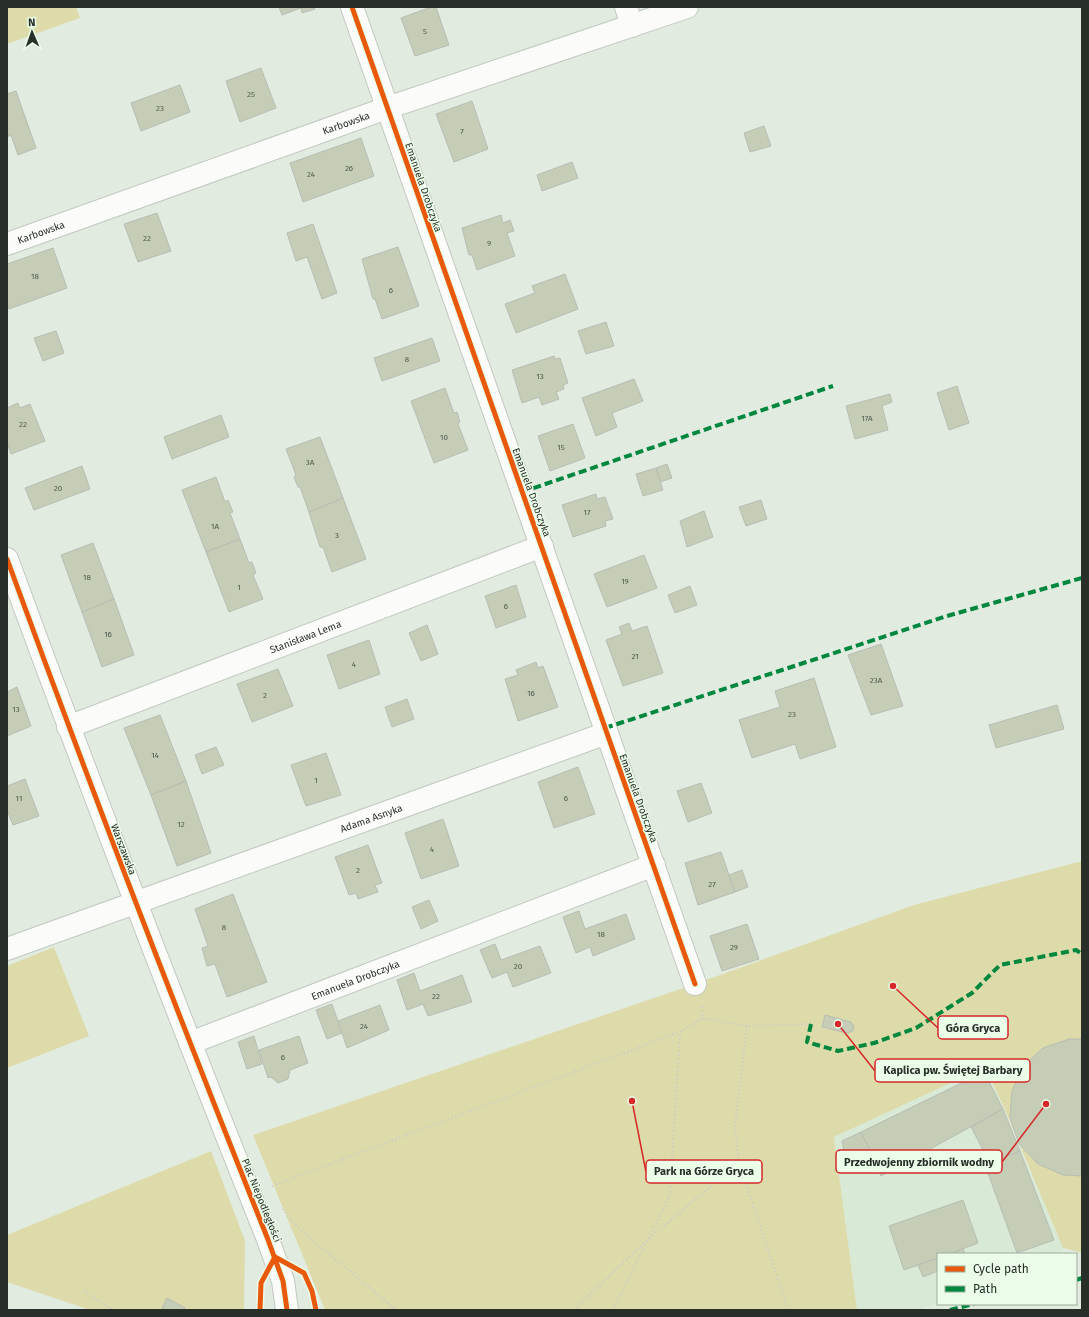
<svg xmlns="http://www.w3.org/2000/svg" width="1089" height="1317" font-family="'Fira Sans',sans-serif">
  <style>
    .built { fill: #d8e9d6 }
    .green { fill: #dedbaa }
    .building { fill: #c5cdb7; stroke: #b8bdb4 }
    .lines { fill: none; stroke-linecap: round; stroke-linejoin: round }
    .minor-casing { stroke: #c1c8c0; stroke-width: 24 }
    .path { stroke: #c9ccc9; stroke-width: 2.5; stroke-dasharray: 1 3; stroke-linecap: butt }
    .minor { stroke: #fbfcfa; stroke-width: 22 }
    .quiet { stroke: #00873e; stroke-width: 4; stroke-dasharray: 8 4; stroke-linecap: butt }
    .cycleway-casing { stroke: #ebfde9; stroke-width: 8 }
    .cycleway { stroke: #e8590c; stroke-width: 5 }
    .labels { text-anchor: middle; stroke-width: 3; stroke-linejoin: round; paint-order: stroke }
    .number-label { font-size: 8px; fill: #4f564c }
    .street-label { font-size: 10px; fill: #282f28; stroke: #ebfde9 }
    .leader { fill: none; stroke: #d62828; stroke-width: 1.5 }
    .callout-dot { fill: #d62828; stroke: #ebfde9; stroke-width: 1.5 }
    .callout { fill: #ebfde9; stroke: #d62828; stroke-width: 1.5 }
    .callout-label { font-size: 11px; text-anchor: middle; font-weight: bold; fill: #282f28 }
  </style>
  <rect width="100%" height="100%" fill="#e2ebe0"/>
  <polygon class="built" points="985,1067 1063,1248 1061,1254 938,1254 938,1303 919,1310 857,1310 834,1137"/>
  <g class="green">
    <polygon points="7,7 76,7 80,18 7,44"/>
    <polygon points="1082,861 1082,1253 1063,1248 1005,1110 985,1067 834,1137 857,1310 325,1310 253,1135 695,984 914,905"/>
    <polygon points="54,947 89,1036 7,1068 7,966"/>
    <polygon points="211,1151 245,1241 244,1310 90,1310 7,1282 7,1235"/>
  </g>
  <g class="building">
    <polygon points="279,7 314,7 315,9 302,13 301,8 282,15"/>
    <polygon points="431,7 436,7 449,45 415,56 401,18"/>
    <polygon points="261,68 276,108 240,122 226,81"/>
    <polygon points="180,85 190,112 141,131 131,103"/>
    <polygon points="16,91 36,148 18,155 11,135 7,137 7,94"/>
    <polygon points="472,101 488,149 454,162 436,114"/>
    <polygon points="764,126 771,146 750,152 744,133"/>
    <polygon points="361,138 374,176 303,202 290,163"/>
    <polygon points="572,162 578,178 542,191 537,175"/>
    <polygon points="157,213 171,251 138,262 124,224"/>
    <polygon points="501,215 503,223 510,220 514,231 507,233 515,256 477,270 472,255 469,255 462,228"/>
    <polygon points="313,224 337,293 322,299 307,257 296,261 287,233"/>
    <polygon points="398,247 419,306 382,319 375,299 373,299 362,259"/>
    <polygon points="53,248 67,288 9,309 7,303 7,264"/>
    <polygon points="565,274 578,309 516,333 505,304 535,293 532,286"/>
    <polygon points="606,322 614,346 586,354 578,331"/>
    <polygon points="56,331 64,353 43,361 34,338"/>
    <polygon points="432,338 440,361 382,381 374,358"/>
    <polygon points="554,356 555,359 560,358 568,383 563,385 564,389 556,392 559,399 542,405 539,397 522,403 512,370"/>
    <polygon points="634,379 643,401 612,413 617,427 596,436 582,398"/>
    <polygon points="957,386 969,423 949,430 937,393"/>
    <polygon points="445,388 454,413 457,412 460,422 458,424 468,450 434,463 411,401"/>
    <polygon points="890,394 892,402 882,406 888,430 855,439 846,406"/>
    <polygon points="18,403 20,408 30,404 45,441 11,454 7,443 7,408"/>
    <polygon points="221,415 229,437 172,459 164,437"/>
    <polygon points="573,424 585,458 550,471 538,436"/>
    <polygon points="320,437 343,498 309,512 300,487 298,487 294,477 296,475 286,449"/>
    <polygon points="667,464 672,478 660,482 656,468"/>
    <polygon points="82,466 90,489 34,510 25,488"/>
    <polygon points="656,468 663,490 643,496 636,474"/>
    <polygon points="216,477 225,502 228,500 233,512 230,513 240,539 206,552 182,490"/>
    <polygon points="596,494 597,499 605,497 613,519 605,521 606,526 573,537 562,505"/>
    <polygon points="343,498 366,559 332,572 323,547 320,547 309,512"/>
    <polygon points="761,500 767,519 746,526 739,507"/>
    <polygon points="704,511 713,537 687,547 680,521"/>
    <polygon points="240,539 249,563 252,562 256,573 253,575 263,599 229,612 206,552"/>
    <polygon points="93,543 114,599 82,612 61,555"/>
    <polygon points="644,555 657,588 607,607 594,574"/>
    <polygon points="516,585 526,617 496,628 485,596"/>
    <polygon points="690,586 697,605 675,613 668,595"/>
    <polygon points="114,599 134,655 102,667 82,612"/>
    <polygon points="629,623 632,631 647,626 663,673 623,686 606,640 622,634 619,627"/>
    <polygon points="427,625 438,654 421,661 409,633"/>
    <polygon points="369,640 380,674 339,689 327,655"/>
    <polygon points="881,644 903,706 871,715 848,655"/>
    <polygon points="536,662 538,668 543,666 558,707 518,721 505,679 518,675 516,670"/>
    <polygon points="278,669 293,706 252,722 237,684"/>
    <polygon points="814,678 836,747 800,759 795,744 752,758 739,720 780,707 775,691"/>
    <polygon points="17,687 31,726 7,736 7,692"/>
    <polygon points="407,699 414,719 392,727 385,707"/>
    <polygon points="1057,705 1064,729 996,748 989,725"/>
    <polygon points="160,715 186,781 151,795 124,728"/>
    <polygon points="216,747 224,765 202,774 195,755"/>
    <polygon points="326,753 341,795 306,806 291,765"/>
    <polygon points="578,767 595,814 554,828 538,782"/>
    <polygon points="25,779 39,816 13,825 7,810 7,786"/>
    <polygon points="186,781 211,853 177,866 151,795"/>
    <polygon points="701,783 712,813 688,822 677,791"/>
    <polygon points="443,819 459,866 421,879 405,833"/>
    <polygon points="368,845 382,883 375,885 378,892 358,899 356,893 349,895 335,857"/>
    <polygon points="721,852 735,892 698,905 685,863"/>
    <polygon points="742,870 748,887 735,892 729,875"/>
    <polygon points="233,894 267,982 227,997 215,964 207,966 202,948 208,946 195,909"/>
    <polygon points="429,900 438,921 421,929 412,907"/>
    <polygon points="579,911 585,929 626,914 635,939 593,956 590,947 576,953 563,917"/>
    <polygon points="747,924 759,959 722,971 710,936"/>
    <polygon points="495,944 501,960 540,946 551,973 513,987 507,972 492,978 480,950"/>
    <polygon points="414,973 420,991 462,975 472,1002 428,1016 423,1004 407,1010 397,980"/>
    <polygon points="332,1004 342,1033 327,1039 316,1010"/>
    <polygon points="380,1005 389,1030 347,1048 338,1021"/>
    <polygon points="825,1015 851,1022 854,1026 853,1031 847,1033 822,1027"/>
    <polygon points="254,1036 262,1064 247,1069 238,1042"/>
    <polygon points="299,1036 308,1063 290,1070 288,1079 278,1083 271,1077 268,1078 259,1050"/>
    <polygon points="1069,1039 1082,1039 1082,1176 1063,1175 1038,1164 1019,1144 1010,1118 1012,1091 1023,1066 1043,1048"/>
    <polygon points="984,1072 1003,1109 881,1176 861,1132"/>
    <polygon points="1003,1109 1020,1151 990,1163 971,1127"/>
    <polygon points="861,1132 873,1157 847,1166 842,1141"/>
    <polygon points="1020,1151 1054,1240 1017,1253 985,1165"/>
    <polygon points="963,1200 978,1243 949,1254 938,1254 938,1258 904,1270 889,1226"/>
    <polygon points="963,1249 965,1254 949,1254"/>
    <polygon points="938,1258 938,1271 923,1277 918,1265"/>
    <polygon points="167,1298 185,1308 184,1310 166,1310 162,1308"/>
  </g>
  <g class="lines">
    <defs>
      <g id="minor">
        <polyline points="352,7 695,984"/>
        <polyline points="626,7 632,26"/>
        <path id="s1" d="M7,244L387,108L687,7"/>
        <path d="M7,559C90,786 177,1012 267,1237L283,1281L287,1310"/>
        <path id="s2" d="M68,727L542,546"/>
        <path id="s3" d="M7,949L607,733"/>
        <path id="s4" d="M190,1043L654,865"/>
      </g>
    </defs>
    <use href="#minor" class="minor-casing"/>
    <g class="path">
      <polyline points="702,1018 747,1026 811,1024"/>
      <polyline points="747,1026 735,1126 739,1163 788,1310"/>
      <polyline points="272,1186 680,1032"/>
      <polyline points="283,1209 297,1227 396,1310"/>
      <polyline points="84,1291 113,1310"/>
      <polyline points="574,1310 648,1239 739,1163"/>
      <polyline points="613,1310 670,1195 680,1032 702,1018 702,1006"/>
    </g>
    <use href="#minor" class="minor"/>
    <g class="quiet">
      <polyline points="522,492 833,386"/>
      <polyline points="605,728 947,616 1082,578"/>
      <polyline points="811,1024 807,1042 838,1051 874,1043 916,1028 972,993 1000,965 1076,950 1082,954"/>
      <polyline points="1076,1280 1082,1278"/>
      <polyline points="950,1310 974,1304"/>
    </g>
    <defs>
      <g id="cycleway">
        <polyline points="352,7 695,984"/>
        <path d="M7,559C90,786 177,1012 267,1237L283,1281L287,1310"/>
        <polyline points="260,1310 261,1283 275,1257 304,1273 312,1291 316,1310"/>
      </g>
    </defs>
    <use href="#cycleway" class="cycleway-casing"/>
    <use href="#cycleway" class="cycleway"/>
  </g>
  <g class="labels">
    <g class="number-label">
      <text x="425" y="34">5</text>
      <text x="251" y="97">25</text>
      <text x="160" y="111">23</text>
      <text x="462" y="134">7</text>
      <text x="349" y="171">26</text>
      <text x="311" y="177">24</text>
      <text x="147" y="241">22</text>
      <text x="489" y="246">9</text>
      <text x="35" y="279">18</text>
      <text x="391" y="293">6</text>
      <text x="407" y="362">8</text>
      <text x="540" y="379">13</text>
      <text x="867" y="421">17A</text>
      <text x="23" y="427">22</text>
      <text x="444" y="440">10</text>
      <text x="561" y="450">15</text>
      <text x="310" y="465">3A</text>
      <text x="58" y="491">20</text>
      <text x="587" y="515">17</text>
      <text x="215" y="529">1A</text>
      <text x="337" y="538">3</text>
      <text x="87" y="580">18</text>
      <text x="625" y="584">19</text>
      <text x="239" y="590">1</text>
      <text x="506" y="609">6</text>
      <text x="108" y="637">16</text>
      <text x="635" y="659">21</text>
      <text x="354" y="667">4</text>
      <text x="876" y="683">23A</text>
      <text x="531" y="696">16</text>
      <text x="265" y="698">2</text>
      <text x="16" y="712">13</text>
      <text x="792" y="717">23</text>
      <text x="155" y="758">14</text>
      <text x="316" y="783">1</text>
      <text x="19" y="801">11</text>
      <text x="566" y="801">6</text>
      <text x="181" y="827">12</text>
      <text x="432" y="852">4</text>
      <text x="358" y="873">2</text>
      <text x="712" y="887">27</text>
      <text x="224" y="930">8</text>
      <text x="601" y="937">18</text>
      <text x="734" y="950">29</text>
      <text x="518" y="969">20</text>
      <text x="436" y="999">22</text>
      <text x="364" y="1029">24</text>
      <text x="283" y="1060">6</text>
    </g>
    <g class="street-label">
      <text dy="4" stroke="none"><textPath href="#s1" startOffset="360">Karbowska</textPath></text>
      <text transform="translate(424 187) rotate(71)" y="4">Emanuela Drobczyka</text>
      <text dy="4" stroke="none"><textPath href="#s1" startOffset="36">Karbowska</textPath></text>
      <text transform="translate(532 492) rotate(70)" y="4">Emanuela Drobczyka</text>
      <text dy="4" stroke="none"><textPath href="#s2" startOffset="254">Stanisława Lema</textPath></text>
      <text transform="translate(639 798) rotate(70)" y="4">Emanuela Drobczyka</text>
      <text dy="4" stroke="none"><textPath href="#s3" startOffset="387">Adama Asnyka</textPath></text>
      <text transform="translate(124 849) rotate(69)" y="4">Warszawska</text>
      <text dy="4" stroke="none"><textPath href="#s4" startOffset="177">Emanuela Drobczyka</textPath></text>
      <text transform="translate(262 1200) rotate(68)" y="4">Plac Niepodległości</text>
    </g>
  </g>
  <path class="leader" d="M893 986L938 1028M838 1024L875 1071M1046 1104L1002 1162M632 1101L646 1172"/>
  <g class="callout-dot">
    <circle cx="893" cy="986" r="4"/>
    <circle cx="838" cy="1024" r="4"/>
    <circle cx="1046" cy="1104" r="4"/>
    <circle cx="632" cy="1101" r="4"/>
  </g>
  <g class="callout">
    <rect x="938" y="1016" width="70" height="23" rx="4"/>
    <rect x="875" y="1059" width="155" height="23" rx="4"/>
    <rect x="836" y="1150" width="166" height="23" rx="4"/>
    <rect x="646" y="1160" width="116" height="23" rx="4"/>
  </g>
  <g class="callout-label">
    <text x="973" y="1032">Góra Gryca</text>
    <text x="953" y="1074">Kaplica pw. Świętej Barbary</text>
    <text x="919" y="1166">Przedwojenny zbiornik wodny</text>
    <text x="704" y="1175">Park na Górze Gryca</text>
  </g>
  <rect width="1089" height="1317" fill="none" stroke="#282f28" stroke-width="16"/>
  <rect x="937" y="1253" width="140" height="52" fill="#ebfde9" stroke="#9dab9c"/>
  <rect x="945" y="1266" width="20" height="6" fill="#e8590c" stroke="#9dab9c"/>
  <text x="973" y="1273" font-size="12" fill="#282f28">Cycle path</text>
  <rect x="945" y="1286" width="20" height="6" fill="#00873e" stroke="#9dab9c"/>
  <text x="973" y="1293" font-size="12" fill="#282f28">Path</text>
  <g transform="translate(32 32) rotate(358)" stroke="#ebfde9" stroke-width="3" paint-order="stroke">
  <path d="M0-3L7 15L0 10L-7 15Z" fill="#282f28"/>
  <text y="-6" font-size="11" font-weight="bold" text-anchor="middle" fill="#282f28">N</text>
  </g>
</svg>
